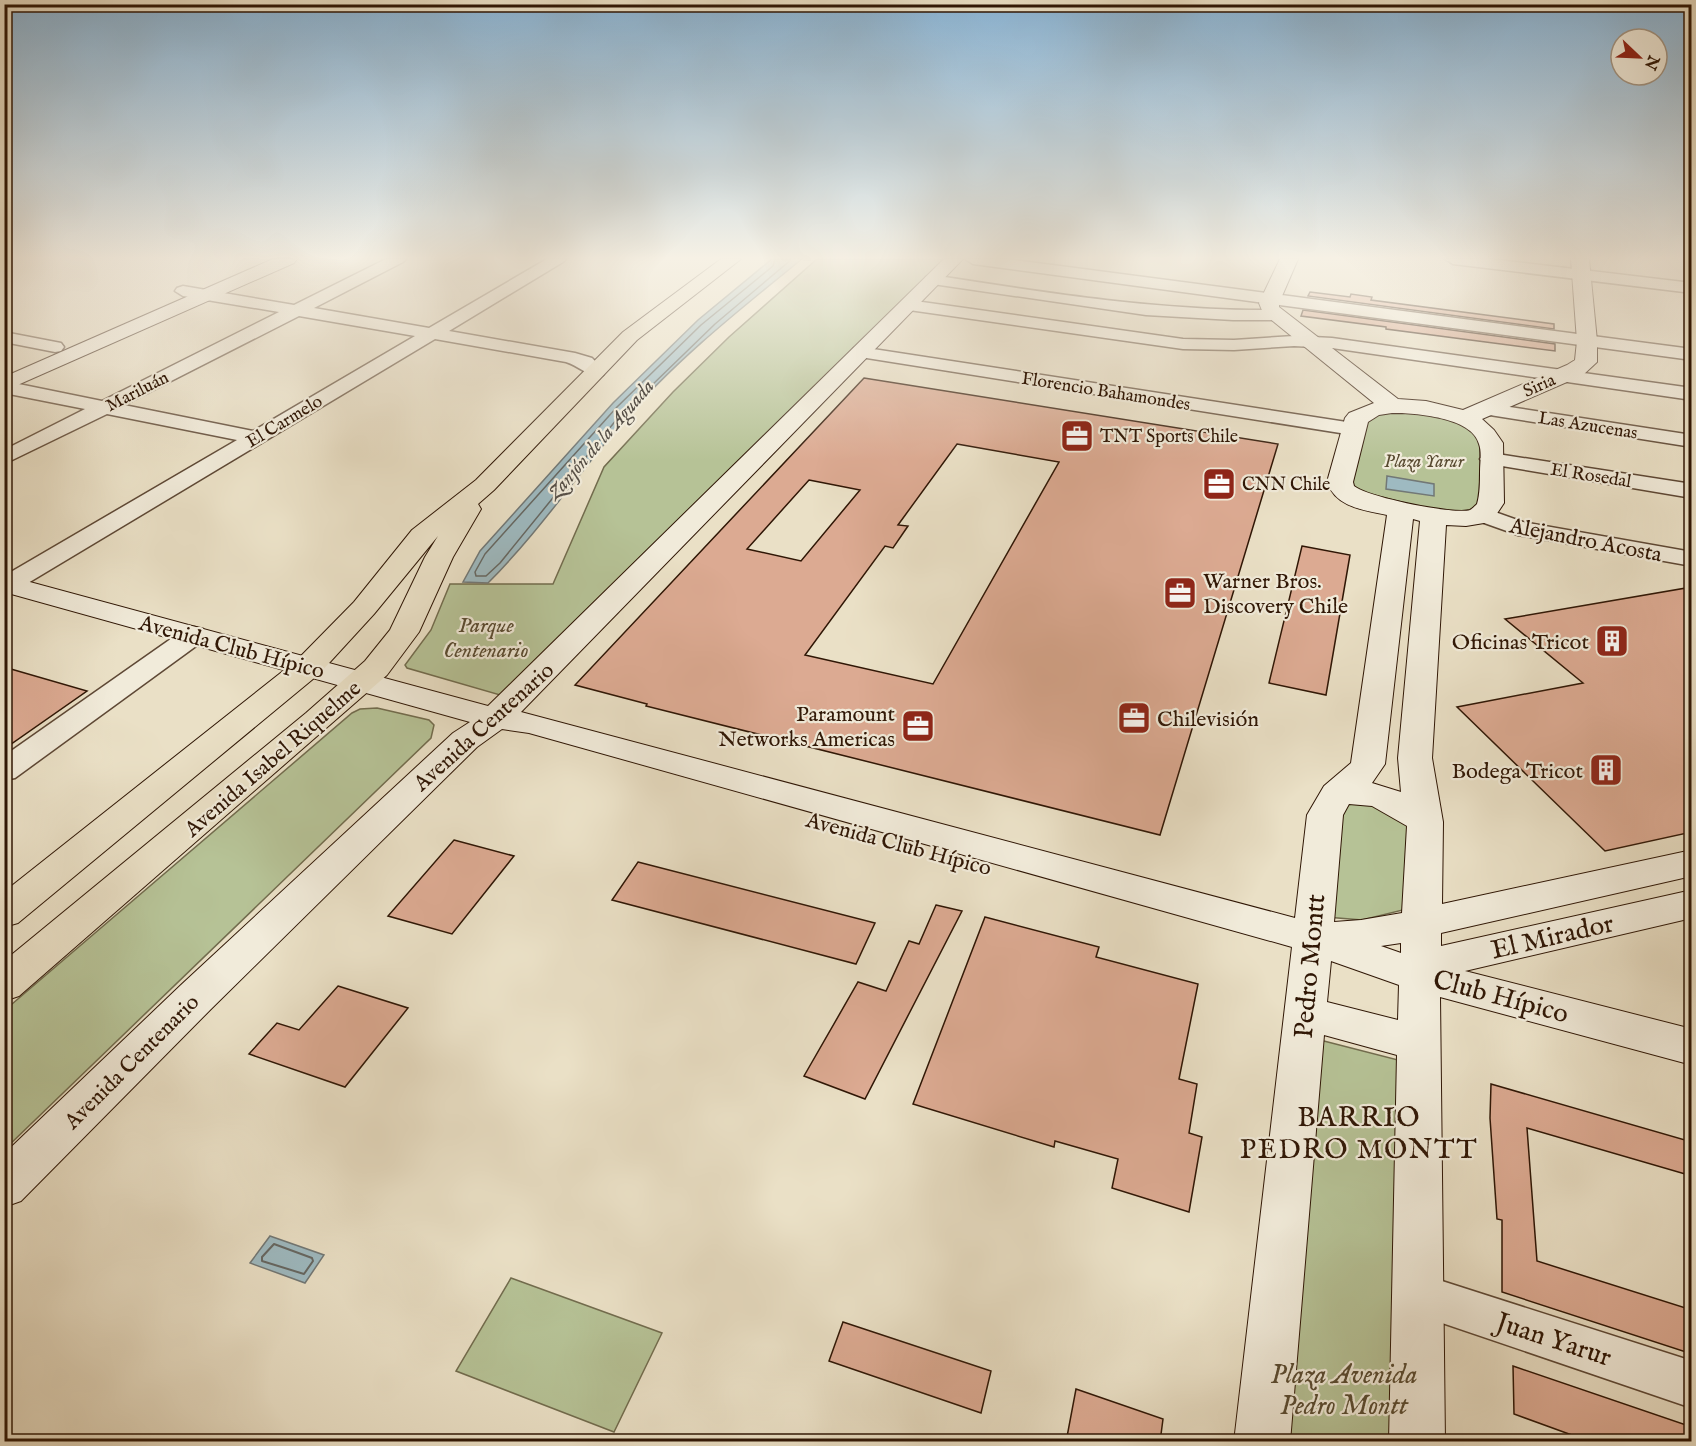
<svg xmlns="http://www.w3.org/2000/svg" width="1696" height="1446" font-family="'IM FELL English',serif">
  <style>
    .green { fill: #b6c296; stroke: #726c4e; stroke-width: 1.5 }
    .water { fill: #9ebac1; stroke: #727876; stroke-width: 1.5 }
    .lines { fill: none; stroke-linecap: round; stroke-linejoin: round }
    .shore-far1 { stroke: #666863; stroke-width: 1.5 }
    .shore { stroke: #666863; stroke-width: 2 }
    .building { fill: #dcaa92; stroke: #2f1605; stroke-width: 1.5; fill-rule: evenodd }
    .street-casing { stroke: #5e4835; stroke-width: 3 }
    .secondary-casing { stroke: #2f1605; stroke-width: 2 }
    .highway-casing { stroke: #2f1605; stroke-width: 2 }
    .street { fill: #f1ebda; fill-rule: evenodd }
    .secondary { fill: #f1ebda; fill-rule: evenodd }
    .highway { fill: #eae0c6; fill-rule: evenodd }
    .labels { text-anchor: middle; stroke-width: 4.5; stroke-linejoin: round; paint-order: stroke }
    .far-street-label { font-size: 18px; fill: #2f1605; stroke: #f1ebda }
    .far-poi-label { font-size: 18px; fill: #2f1605; stroke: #f1ebda; text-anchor: start }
    .far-park-label { font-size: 18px; font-style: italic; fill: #584a30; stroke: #f1ebda }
    .far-water-label { font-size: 20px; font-style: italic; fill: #564f47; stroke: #f1ebda }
    .street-label { font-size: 22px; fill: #2f1605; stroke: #f1ebda }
    .poi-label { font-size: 22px; fill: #2f1605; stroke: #f1ebda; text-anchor: end }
    .park-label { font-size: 22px; font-style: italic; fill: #584a30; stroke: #f1ebda }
    .near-street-label { font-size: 27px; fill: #2f1605; stroke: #f1ebda }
    .near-park-label { font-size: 27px; font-style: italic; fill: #584a30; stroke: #f1ebda }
    .near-neighbourhood-label { font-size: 28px; letter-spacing: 1.5px; fill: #2f1605; stroke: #f1ebda }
  </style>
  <rect width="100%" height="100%" fill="#eae0c6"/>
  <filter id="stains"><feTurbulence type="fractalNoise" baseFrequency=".00333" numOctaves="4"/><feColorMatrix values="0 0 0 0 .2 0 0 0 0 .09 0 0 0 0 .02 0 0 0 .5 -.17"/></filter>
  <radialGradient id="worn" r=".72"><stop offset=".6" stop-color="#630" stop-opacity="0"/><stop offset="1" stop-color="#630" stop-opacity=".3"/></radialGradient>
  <g class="green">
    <polygon points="817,259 945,259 500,695 407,668 405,665 431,630 450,584 553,584 604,467 673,392 729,337"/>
    <polygon points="1412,410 1462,423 1480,440 1480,501 1476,509 1463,514 1445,513 1354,490 1350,481 1361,432 1372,415"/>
    <polygon points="377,708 429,720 434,725 431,738 5,1149 5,1010 352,713 360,709"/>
    <polygon points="1361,797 1410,823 1407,909 1362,920 1326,917 1337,805"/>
    <polygon points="1320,1040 1402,1061 1393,1441 1289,1442"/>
    <polygon points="511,1278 662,1333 614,1432 456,1371"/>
  </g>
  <g class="water">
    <path d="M772,259H802C739,310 672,363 620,425C576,477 536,535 488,583L463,582L480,551L613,403L698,320Z"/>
    <polygon points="1387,476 1434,484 1434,496 1386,489"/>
    <polygon points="270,1236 324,1255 305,1283 250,1263"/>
  </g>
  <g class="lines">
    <polyline class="shore-far1" points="775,259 773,266 701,325 617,407 485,554 475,572 476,576 486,576 500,563 617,419 715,324 792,259"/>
    <polygon class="shore" points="274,1244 312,1258 313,1261 304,1274 262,1261 262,1257"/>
  </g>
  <g class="building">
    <polygon points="1310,292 1350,297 1351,294 1372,297 1371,300 1554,324 1554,329 1308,296"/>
    <polygon points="1303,310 1555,344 1555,351 1386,329 1386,327 1301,316"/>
    <path d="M864,378L1278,444L1160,835L646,706L647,704L575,685ZM957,444L1059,462L933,684L805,655L885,546L893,548L908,526L898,525ZM809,480L860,490L801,561L747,549Z"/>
    <polygon points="1302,546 1350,555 1326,695 1269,683"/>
    <polygon points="1692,587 1692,832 1605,851 1457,707 1583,683 1505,619"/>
    <polygon points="4,667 87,691 4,749"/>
    <polygon points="454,840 514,856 452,934 388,916"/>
    <polygon points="638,862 875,923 856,964 612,900"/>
    <polygon points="936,905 962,911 865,1099 804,1076 858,982 886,991 909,941 919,944"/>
    <polygon points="985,917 1099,947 1096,957 1198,984 1179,1079 1197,1084 1189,1133 1202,1137 1189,1212 1112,1188 1118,1159 1055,1141 1054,1147 913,1104"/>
    <polygon points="338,986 408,1008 345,1087 249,1054 277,1023 299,1030"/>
    <polygon points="1491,1084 1692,1142 1692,1176 1527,1128 1537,1261 1692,1310 1692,1354 1502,1292 1502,1220 1497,1219 1490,1118"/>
    <polygon points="843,1322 991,1371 981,1413 829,1361"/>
    <polygon points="1513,1366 1692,1427 1692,1442 1591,1442 1514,1414"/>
    <polygon points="1076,1389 1163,1419 1160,1442 1066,1442"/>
  </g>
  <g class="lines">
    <defs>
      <g id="street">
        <path d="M386,259H406L403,262L314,308L429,328L547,259H566L563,262L449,331L575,353L592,358L605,371L603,375C589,378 579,366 566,362L435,339L13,592L4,594V576L237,440L107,414L4,464V450L85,409L4,393V381L102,401L279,312L183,296L175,291L177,288L183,286L294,305ZM299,316L415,336L253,431L124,405Z"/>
        <polygon points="965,259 1007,259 1692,349 1692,360 973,264"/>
        <polygon points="1445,259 1490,259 1692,283 1692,293 1453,264"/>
        <path d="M932,275C1047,293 1160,311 1276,310L1282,311L1285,315L1282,319L1276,320H1233L1146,315L926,283L924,280L926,277Z"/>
        <polygon points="908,300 1183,339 1234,340 1294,336 1332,338 1692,388 1692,400 1332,348 1294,346 1234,350 1183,349 902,309 900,305"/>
        <polygon points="4,332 61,343 64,347 61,351 55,352 4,342"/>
        <polygon points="860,347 1353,423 1360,425 1363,429 1360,433 1353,435 854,356 851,352 854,348"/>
        <polygon points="1484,403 1692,435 1692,447 1477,413 1474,409 1477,405"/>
        <polygon points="1491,453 1692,484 1692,498 1484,463 1480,459 1484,455"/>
        <polygon points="1481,507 1523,522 1692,552 1692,566 1518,535 1473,519 1470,514 1473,509"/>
        <polygon points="194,627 203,629 207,635 203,641 15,778 4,780 4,756 185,629"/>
        <polygon points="1417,1273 1692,1361 1692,1408 1401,1309 1395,1294 1401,1279"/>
      </g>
      <g id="secondary">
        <polygon points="273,259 297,259 294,263 4,391 4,377"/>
        <path d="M944,259H963L521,712L1295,918L1307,815L1324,786L1351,763L1387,515C1365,510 1336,508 1327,482L1345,418L1349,413L1374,403L1263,313L1259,303L1280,259H1298L1279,303V307L1398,399L1426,401L1463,410L1567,365L1575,360L1577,341L1571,259H1589L1597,341V362L1583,375L1482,419L1494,430L1503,443L1504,503L1496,515L1484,523L1466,526L1446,525L1432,758L1443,822L1442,904L1692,850V876L1441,933V946L1692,890V918L1465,971L1692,1029V1065L1440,997L1445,1442H1389L1397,1055L1324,1035L1290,1442H1234L1292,947L529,733L502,729L477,747L211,1009L21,1201L4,1207V1154L181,985L453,733L470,722L4,592V575L488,706ZM1392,413C1415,413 1472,417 1479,444C1482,452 1480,463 1480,472C1480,482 1480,494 1477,504C1476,505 1472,509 1470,510C1454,515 1367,497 1354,486L1353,482L1368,422L1379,415ZM1413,519L1420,521L1398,758L1401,792L1372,783L1385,764ZM1349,804L1372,806L1407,826L1402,913L1361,920L1334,922L1343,815ZM1401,943V953L1381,946ZM1331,961L1399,985L1398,1020L1327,1002Z"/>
      </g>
      <polygon id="highway" points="721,259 741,259 637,340 494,490 478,504 481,509 453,557 419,632 387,675 19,996 4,1001 4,961 306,713 365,661 390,630 425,557 438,536 374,614 319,674 18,923 4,927 4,892 297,660 354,602 412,530 476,480 623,332"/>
    </defs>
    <use href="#street" class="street-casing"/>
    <use href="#secondary" class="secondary-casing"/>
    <use href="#highway" class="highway-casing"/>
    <use href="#street" class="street"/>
    <use href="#secondary" class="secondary"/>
    <use href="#highway" class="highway"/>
  </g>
  <linearGradient id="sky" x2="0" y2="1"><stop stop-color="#8ab6d8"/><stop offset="0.56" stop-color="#f6f1e5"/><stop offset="1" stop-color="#f6f1e5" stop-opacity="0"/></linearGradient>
  <rect width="1696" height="461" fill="url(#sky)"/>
  <defs>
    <symbol id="office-square" viewBox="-11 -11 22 22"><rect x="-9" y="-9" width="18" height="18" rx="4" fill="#8f2418" stroke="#f1ebda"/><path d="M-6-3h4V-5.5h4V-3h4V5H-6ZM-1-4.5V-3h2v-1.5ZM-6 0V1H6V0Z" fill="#fff"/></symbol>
    <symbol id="building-square" viewBox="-11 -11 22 22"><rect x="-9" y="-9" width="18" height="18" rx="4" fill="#8f2418" stroke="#f1ebda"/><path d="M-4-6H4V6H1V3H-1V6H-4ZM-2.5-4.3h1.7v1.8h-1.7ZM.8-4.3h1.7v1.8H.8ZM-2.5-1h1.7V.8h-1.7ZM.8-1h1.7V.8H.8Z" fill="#fff"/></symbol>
  </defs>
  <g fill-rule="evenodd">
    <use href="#office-square" x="1058" y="417" width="38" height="38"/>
    <use href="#office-square" x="1200" y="465" width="38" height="38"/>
    <use href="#office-square" x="1161" y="574" width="38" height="38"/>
    <use href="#building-square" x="1593" y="622" width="38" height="38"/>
    <use href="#office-square" x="1115" y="699" width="38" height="38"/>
    <use href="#office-square" x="899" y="707" width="38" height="38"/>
    <use href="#building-square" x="1587" y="751" width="38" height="38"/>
  </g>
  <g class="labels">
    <g class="far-street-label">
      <text transform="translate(1539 385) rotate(-24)" y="6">Siria</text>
      <text transform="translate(137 391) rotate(-27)" y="6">Mariluán</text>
      <text transform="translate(1106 391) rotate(9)" y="6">Florencio Bahamondes</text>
      <text transform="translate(284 421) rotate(-31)" y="6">El Carmelo</text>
      <text transform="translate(1588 425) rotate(9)" y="6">Las Azucenas</text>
      <text transform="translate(1591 475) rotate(9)" y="6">El Rosedal</text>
    </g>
    <g class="far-poi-label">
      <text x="1100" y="442">TNT Sports Chile</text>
      <text x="1242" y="490">CNN Chile</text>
    </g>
    <g class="far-park-label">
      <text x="1424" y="467">Plaza Yarur</text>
    </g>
    <g class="far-water-label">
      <text transform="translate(600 439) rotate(-49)" y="7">Zanjón de la Aguada</text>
    </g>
    <g class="street-label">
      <text transform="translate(1586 539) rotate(11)" y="8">Alejandro Acosta</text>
      <text transform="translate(232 646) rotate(15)" y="8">Avenida Club Hípico</text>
      <text transform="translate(483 726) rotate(-42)" y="8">Avenida Centenario</text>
      <text transform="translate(272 758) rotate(-41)" y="8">Avenida Isabel Riquelme</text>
      <text transform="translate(899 843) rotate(15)" y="8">Avenida Club Hípico</text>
      <text transform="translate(131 1061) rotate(-45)" y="8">Avenida Centenario</text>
    </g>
    <g class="poi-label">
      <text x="1203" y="588" text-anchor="start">Warner Bros.<tspan x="1203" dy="25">Discovery Chile</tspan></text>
      <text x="1589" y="649">Oficinas Tricot</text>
      <text x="895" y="721">Paramount<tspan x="895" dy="25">Networks Americas</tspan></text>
      <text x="1157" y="726" text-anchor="start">Chilevisión</text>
      <text x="1583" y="778">Bodega Tricot</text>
    </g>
    <g class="park-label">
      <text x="486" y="632">Parque<tspan x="486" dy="25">Centenario</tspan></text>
    </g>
    <g class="near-street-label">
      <text transform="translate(1552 936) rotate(-13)" y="9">El Mirador</text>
      <text transform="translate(1309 966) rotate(-85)" y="9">Pedro Montt</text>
      <text transform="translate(1501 996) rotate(15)" y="9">Club Hípico</text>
      <text transform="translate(1554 1339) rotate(18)" y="9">Juan Yarur</text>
    </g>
    <g class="near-park-label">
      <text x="1344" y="1383">Plaza Avenida<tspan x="1344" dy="31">Pedro Montt</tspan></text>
    </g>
    <g class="near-neighbourhood-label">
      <text x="1359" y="1126">BARRIO<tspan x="1359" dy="32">PEDRO MONTT</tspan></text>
    </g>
  </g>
  <rect width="1696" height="1446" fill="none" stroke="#eae0c6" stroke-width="24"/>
  <rect x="6" y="6" width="1684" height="1434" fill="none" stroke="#2f1605" stroke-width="3"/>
  <rect x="12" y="12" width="1672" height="1422" fill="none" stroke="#2f1605" stroke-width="1.5"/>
  <g transform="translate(1639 57) rotate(113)"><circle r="28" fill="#f1ebda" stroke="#a39685" stroke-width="1.5"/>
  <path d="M0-4.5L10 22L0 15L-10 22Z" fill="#8f2418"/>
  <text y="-9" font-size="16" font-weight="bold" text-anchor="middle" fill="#2f1605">N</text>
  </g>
  <rect width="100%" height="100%" filter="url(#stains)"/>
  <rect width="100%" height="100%" fill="url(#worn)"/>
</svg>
